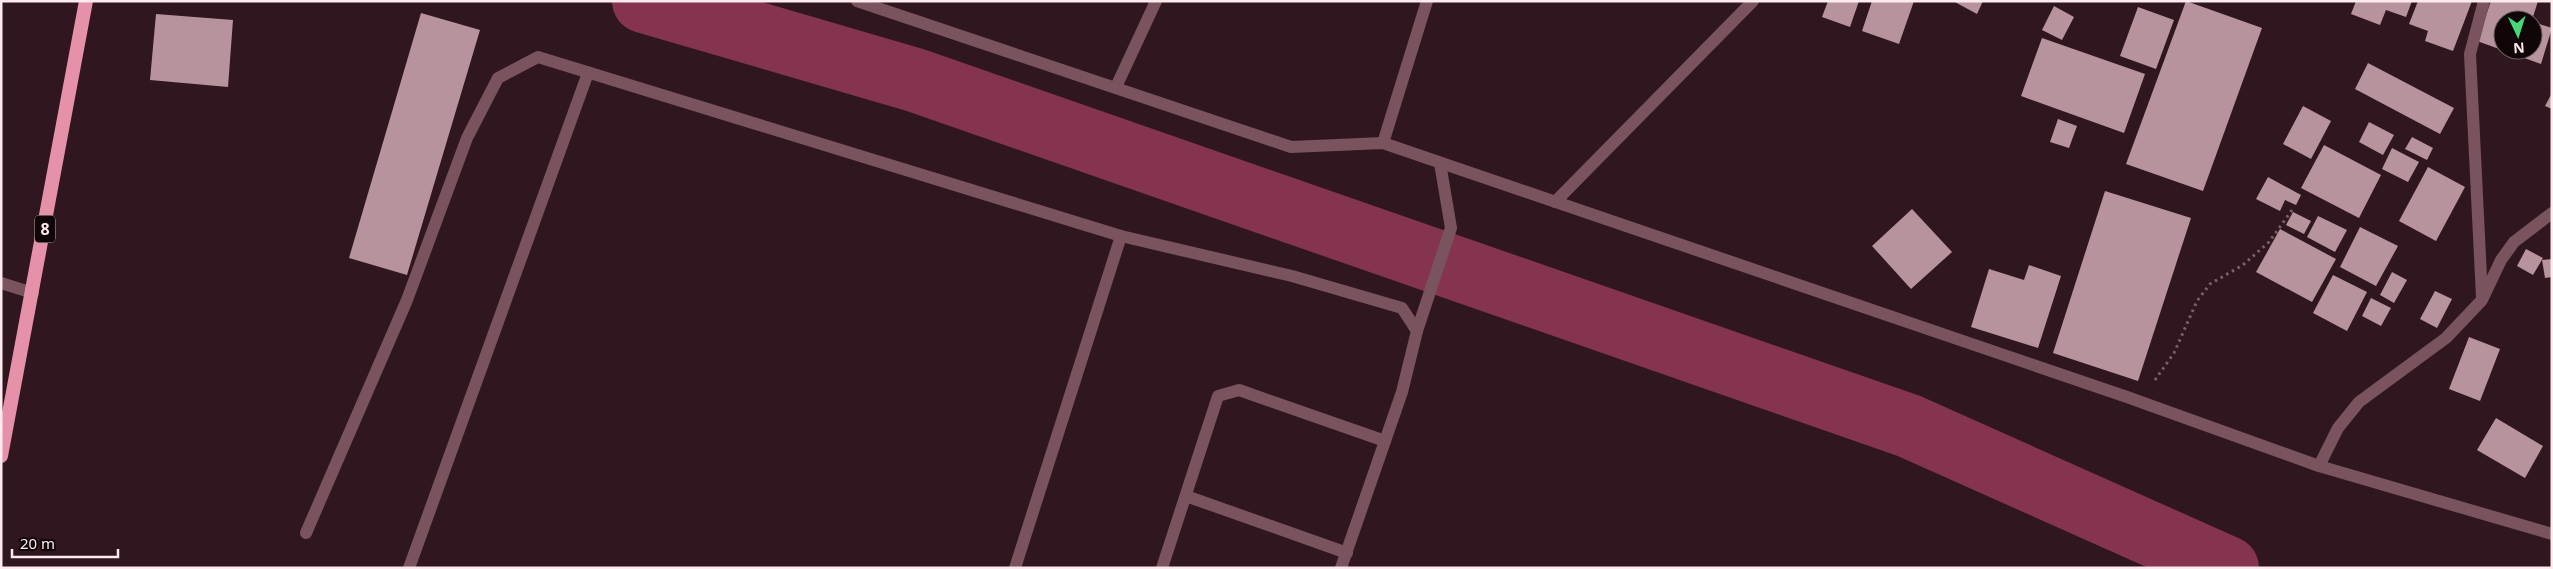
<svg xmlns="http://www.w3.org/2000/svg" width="2553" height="569" font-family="'Noto Sans',sans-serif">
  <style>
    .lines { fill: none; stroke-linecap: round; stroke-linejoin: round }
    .river { stroke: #853450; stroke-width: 64 }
    .building { fill: #b7949d }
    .path { stroke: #786167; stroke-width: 3; stroke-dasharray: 2.5 4; stroke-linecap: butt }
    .service { stroke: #79545e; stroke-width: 12 }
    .minor { stroke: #79545e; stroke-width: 12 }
    .trunk { stroke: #e691aa; stroke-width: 14 }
    .labels { text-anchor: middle; stroke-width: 5; stroke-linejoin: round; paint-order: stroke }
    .shield { fill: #100608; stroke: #b7a6aa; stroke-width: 1 }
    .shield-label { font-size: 16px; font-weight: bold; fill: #feeaef }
  </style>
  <rect width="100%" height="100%" fill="#30161e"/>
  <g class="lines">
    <polyline class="river" points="644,1 915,80 1909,426 2227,568"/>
  </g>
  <g class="building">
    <polygon points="1828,1 1859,1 1850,27 1822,17"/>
    <polygon points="1872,1 1914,1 1899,44 1862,31"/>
    <polygon points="1953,1 1983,1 1977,14"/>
    <polygon points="2186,1 2262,28 2203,191 2126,164"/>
    <polygon points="2356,1 2412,1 2406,17 2386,10 2380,25 2351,14"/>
    <polygon points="2418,1 2472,1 2453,51 2425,41 2428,31 2409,24"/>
    <polygon points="2491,1 2538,1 2532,20 2503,20 2503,50 2533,50 2533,22 2552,28 2541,64 2477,41"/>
    <polygon points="2054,6 2074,17 2062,40 2042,30"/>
    <polygon points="2138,7 2174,20 2156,69 2120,56"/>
    <polygon points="421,13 480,30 407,275 349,258"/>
    <polygon points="156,14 233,20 228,87 150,80"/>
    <polygon points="2042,38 2145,74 2124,133 2021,96"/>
    <polygon points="2368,63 2454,108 2440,134 2355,89"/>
    <polygon points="2552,93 2552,109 2545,106"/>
    <polygon points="2303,106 2331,121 2311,159 2283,144"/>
    <polygon points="2058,119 2077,126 2069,148 2050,142"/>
    <polygon points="2369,122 2394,135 2383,155 2359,142"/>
    <polygon points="2412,137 2433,148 2427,160 2405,149"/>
    <polygon points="2324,145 2381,175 2359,218 2301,188"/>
    <polygon points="2392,148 2419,162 2408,182 2382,169"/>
    <polygon points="2428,167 2465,187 2436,241 2399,221"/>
    <polygon points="2268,177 2301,195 2296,205 2285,200 2280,211 2256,199"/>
    <polygon points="2105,191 2191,218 2138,381 2053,353"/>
    <polygon points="1912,209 1952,252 1911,289 1872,246"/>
    <polygon points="2293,212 2311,221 2304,234 2286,225"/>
    <polygon points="2318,216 2347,230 2335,252 2307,237"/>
    <polygon points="2360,227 2398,246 2376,286 2340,267"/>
    <polygon points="2280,229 2336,259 2312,302 2256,272"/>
    <polygon points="2526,249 2543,258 2533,275 2517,266"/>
    <polygon points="2552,259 2552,277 2545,278 2542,260"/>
    <polygon points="2029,265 2061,276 2038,348 1971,327 1989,269 2024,280"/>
    <polygon points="2392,272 2407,280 2394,303 2380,295"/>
    <polygon points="2333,275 2367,292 2347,331 2313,313"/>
    <polygon points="2435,291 2452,299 2437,328 2420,319"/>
    <polygon points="2371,298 2391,308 2381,326 2362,316"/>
    <polygon points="2469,337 2500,349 2480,401 2449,389"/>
    <polygon points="2496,418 2543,446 2525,478 2477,450"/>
  </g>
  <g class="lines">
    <polyline class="path" points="2155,380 2174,353 2197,301 2210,284 2243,265 2269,242 2292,210"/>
    <g class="service">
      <polyline points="1116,87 1156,1"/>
      <polyline points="1,283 33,293"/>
      <polyline points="1417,331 1451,228 1440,163"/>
      <polyline points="1186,496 1347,553"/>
      <polyline points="306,533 407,300 467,138 498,78 538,57 1121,236 1292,276 1402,308 1417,331 1402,392 1341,568"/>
      <polyline points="409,568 588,73"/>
      <polyline points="1015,568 1121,236"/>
      <polyline points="1162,568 1218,396 1239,390 1385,441"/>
    </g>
    <g class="minor">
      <polyline points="857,1 1291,147 1383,143 2127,397 2319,466 2552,534"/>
      <polyline points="1383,143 1427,1"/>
      <polyline points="1555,202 1753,1"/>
      <polyline points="2482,297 2470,54 2484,1"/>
      <polyline points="2319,466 2338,428 2359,402 2446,338 2482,300 2501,260 2514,242 2552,213"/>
    </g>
    <polyline class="trunk" points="1,456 86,1"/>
  </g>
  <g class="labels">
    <rect class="shield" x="35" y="215.5" width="20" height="27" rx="4"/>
    <g class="shield-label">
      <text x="45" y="235">8</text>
    </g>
  </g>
  <rect width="2553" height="569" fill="none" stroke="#feeaef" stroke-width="5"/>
  <g transform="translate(2518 35) rotate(176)"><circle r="24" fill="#100608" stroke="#6f6164"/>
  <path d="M0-4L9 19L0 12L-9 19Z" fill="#48d778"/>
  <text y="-8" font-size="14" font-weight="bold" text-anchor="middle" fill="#feeaef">N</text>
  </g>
  <path d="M12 549v8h106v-8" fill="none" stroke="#feeaef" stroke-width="2.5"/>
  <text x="20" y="549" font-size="15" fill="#feeaef" stroke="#100608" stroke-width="4" paint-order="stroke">20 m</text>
</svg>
